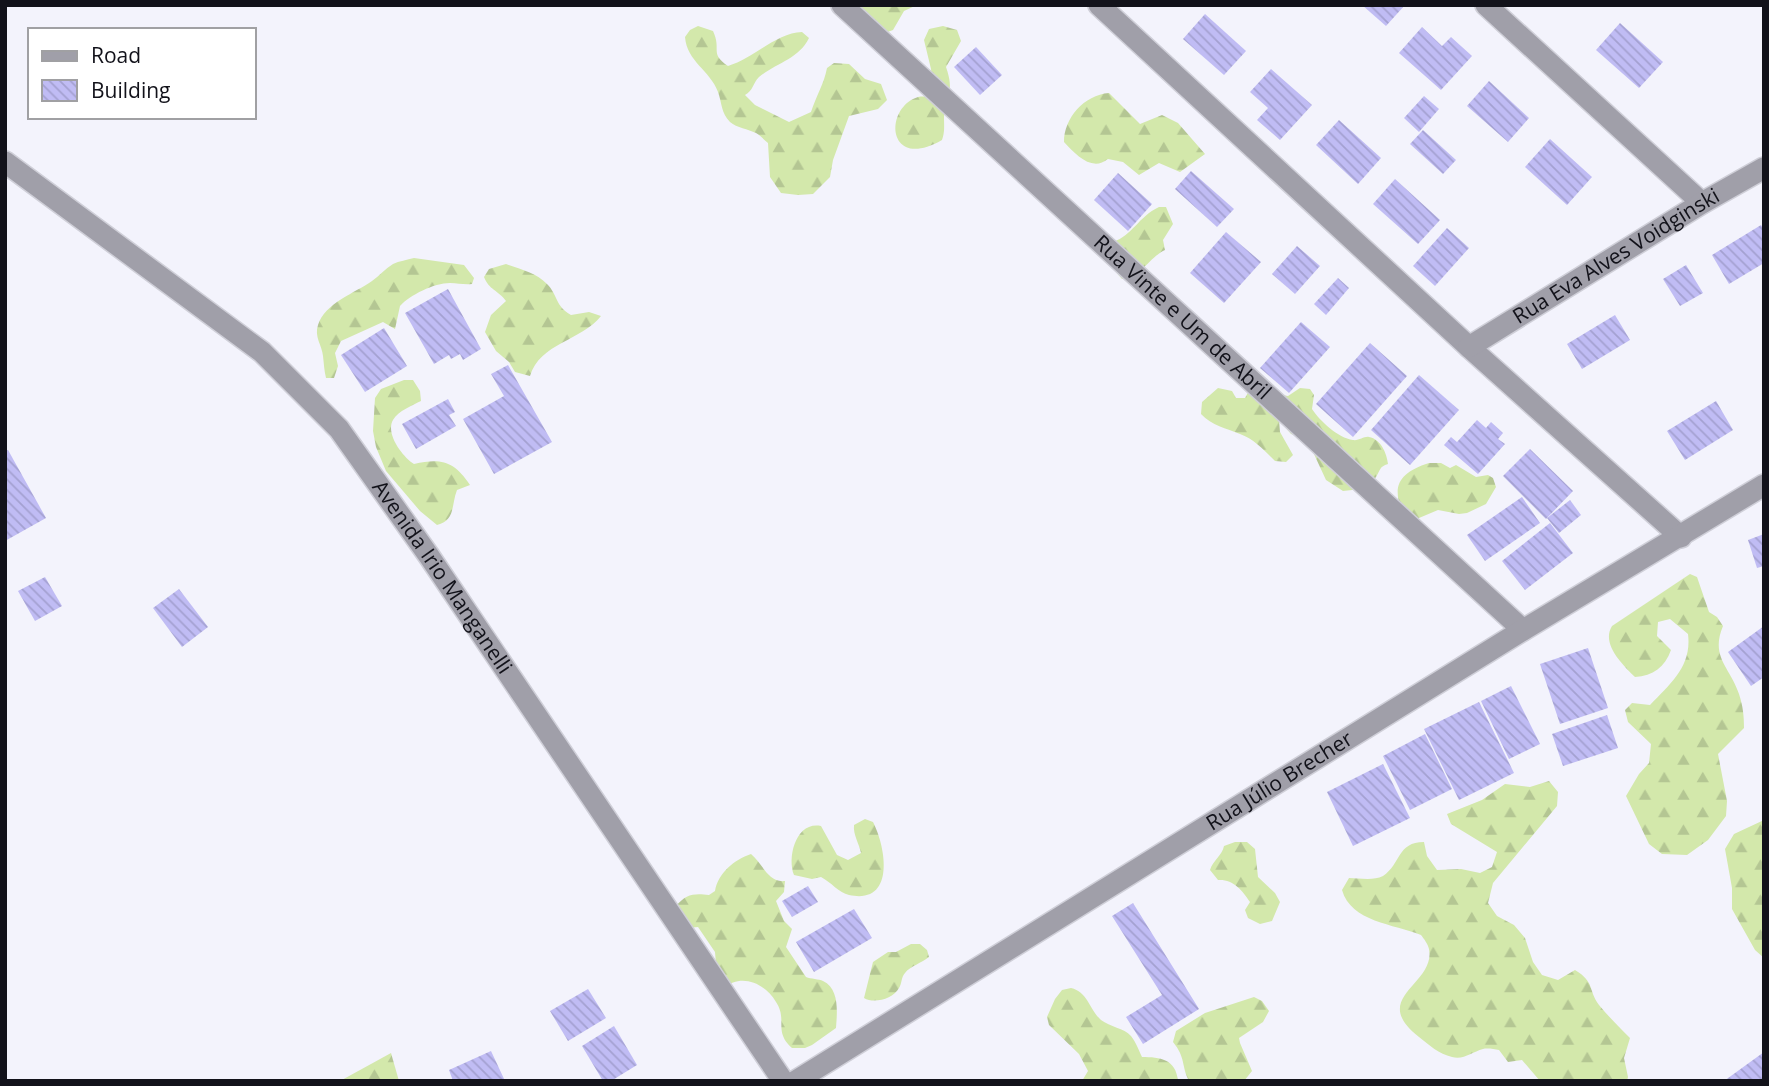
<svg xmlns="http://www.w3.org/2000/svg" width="1769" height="1086" font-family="'Open Sans',sans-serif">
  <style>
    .forest { fill: url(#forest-firs) }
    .building { fill: url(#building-back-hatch) }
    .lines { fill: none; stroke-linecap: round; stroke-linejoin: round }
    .minor-casing { stroke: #cfcfd8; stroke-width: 24 }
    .minor { stroke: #a09fa9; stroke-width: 21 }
    .labels { text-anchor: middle; stroke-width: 6; stroke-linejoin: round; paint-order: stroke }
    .street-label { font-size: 21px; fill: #12121a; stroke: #fff }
  </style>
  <defs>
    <pattern id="forest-firs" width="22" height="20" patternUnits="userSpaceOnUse" patternTransform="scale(1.75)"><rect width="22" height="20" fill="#d3e8ab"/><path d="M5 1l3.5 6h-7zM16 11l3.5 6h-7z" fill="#b4c693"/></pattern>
    <pattern id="building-back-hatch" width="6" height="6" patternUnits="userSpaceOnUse" patternTransform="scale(1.75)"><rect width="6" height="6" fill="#c0bcf4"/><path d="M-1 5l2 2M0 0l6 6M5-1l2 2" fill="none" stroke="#a4a1d1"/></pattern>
  </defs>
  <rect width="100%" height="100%" fill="#f3f3fc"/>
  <g class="forest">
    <polygon points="846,5 917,5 904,11 893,30 877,36"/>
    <path d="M698,26L713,31C722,50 709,53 728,66C754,58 776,33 802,32L809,38C799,59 776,63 759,77C753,83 753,91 745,95L755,105L789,122L811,112C816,96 824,84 827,68L834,63L849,64L865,79L881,84L887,100L878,109L849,116L833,160L830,177L813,194L798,195L781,193L770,177L768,143C764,140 760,135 756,133C748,129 737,128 730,122C721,113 722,103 718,92C710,70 687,62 685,37L690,30Z"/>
    <path d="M943,26L957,30L961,41L946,67C955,93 946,94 944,117C944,126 945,132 942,140C887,172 883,108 918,97C923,96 929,97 934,97L931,69L924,40L929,29Z"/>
    <path d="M1109,93L1140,124L1162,115L1178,123L1205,154L1180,172L1159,163L1139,175L1123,162L1108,159C1092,172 1076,155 1064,142C1064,118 1084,95 1109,93Z"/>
    <path d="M1159,207H1166L1173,224L1163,240L1165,250C1147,259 1143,276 1122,279C1110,266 1107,259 1113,242C1133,235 1138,217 1159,207Z"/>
    <path d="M414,258L464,265L474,278L472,284C464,285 458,283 450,283C434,283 410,295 400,306L395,329L383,322L341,341L335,353L338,366L334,378H326C324,370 324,364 323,356C322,345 314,337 318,325C325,303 355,293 372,281C379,276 385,269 393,264C399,261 407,260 414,258Z"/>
    <path d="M506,264C520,269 537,273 547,284C558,295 555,306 571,315L589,312L601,316C581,341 540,343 530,376L515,372L509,362L496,351L485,332L491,315L506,301C498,290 489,290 484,277L489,269Z"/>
    <path d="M404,380H413L420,391L421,401C413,405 398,411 393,420C385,434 403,457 414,464C441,458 454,461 470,485L457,490C451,505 456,520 437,525L420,511L386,471L376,447L373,431L375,398L381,389Z"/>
    <path d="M1218,388L1232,391L1236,398H1245L1250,389L1288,396L1300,388L1310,389L1314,395L1312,409C1320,421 1338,438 1353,440C1359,441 1364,436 1369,437C1381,439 1387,454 1388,464C1379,467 1381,469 1376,477C1369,488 1355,490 1343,491L1326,480L1307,439L1291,434L1279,420L1280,432L1293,455L1286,462L1275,461C1265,451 1254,439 1240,434C1226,428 1212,426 1201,414L1202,402Z"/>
    <path d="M1429,463H1441L1450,468L1456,465L1476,477L1488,475L1493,478L1496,487L1486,504L1467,513L1459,514L1438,510L1419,518L1405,517C1390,487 1398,473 1429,463Z"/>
    <path d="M1690,574L1697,577L1709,612L1717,617L1723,626C1710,657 1730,667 1739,694C1743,706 1744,716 1744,728L1718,754L1727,801L1726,816L1708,840L1687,855L1662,854L1649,844L1626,796L1639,774L1649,763L1651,744L1628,722L1625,710L1632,703L1650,705C1671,683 1692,666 1688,634L1670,619L1658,622L1657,636L1671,650C1665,667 1653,676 1635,677C1622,664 1601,644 1612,626Z"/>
    <path d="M1549,781L1558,792L1557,806L1493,883L1488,903L1497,916L1514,925L1525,938L1533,962L1542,975L1558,980L1575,970C1595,982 1588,990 1599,1005C1609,1017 1619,1027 1630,1038L1624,1058L1628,1077L1627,1081H1540L1522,1060L1508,1062L1499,1050C1494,1049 1487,1048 1483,1049C1472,1052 1464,1060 1452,1057C1439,1054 1429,1045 1419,1037C1368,997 1436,985 1429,949C1428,944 1424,939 1421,935C1394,924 1351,922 1342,890L1349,878C1359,878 1373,881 1383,876C1401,864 1397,842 1424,842L1427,856L1437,870L1461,869L1480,873L1492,867L1497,852L1451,824L1447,814L1482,800L1505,784L1530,787Z"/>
    <path d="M865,819L873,822C886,847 896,905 849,895C839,893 831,882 821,877L812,879L794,875C787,857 796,821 821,826L837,855L848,860L861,853C859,843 853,835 854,825Z"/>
    <polygon points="1764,820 1764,958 1755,950 1732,909 1732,888 1725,849 1734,834"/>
    <path d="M1235,842H1247L1255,849L1258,877L1275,893L1280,902L1272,921L1260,924L1248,918L1245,910L1250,902C1242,890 1233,879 1218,880L1210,870C1213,860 1222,856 1224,846Z"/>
    <path d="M751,854C763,864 768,883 785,881L784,892L776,901L784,921L792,929L786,947L806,977C811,979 819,979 823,981C840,989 837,1013 836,1028L812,1045L805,1048H792C773,1031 788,1020 776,1002C765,983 741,973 724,988L716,964L715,952L698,927L688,928L676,906C686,894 694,893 709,895L715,891C718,873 734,860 751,854Z"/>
    <path d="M911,944H920L927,950L929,957C922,963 910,966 905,973C901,977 902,984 899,988C893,999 874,1004 864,998L873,962L888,952H896Z"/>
    <path d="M1071,988C1088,992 1089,1009 1101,1020C1110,1027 1124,1028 1131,1036C1136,1042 1139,1051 1142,1057C1160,1057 1176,1059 1178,1081H1082L1088,1071L1079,1054L1049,1025L1047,1017L1055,999L1062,990Z"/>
    <path d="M1254,997L1262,1001L1269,1011L1263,1022L1239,1038L1240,1043L1252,1071L1244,1081H1189C1181,1065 1186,1058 1173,1042L1176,1031L1205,1013Z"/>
    <polygon points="391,1053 399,1081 340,1081"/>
  </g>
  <g class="building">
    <polygon points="1362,5 1405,5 1386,26"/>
    <polygon points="1205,14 1246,51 1224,75 1183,39"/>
    <polygon points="1620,23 1663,62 1639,88 1596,50"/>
    <polygon points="1422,27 1442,46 1451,37 1472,56 1441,90 1399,53"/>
    <polygon points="976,47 1002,75 980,95 954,67"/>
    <polygon points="1271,69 1312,105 1280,140 1257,120 1268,108 1250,92"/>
    <polygon points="1489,81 1529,118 1508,142 1467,106"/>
    <polygon points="1424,96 1439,109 1419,132 1404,118"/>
    <polygon points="1339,120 1381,158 1358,184 1316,145"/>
    <polygon points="1423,130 1456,160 1443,174 1410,144"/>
    <polygon points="1550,139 1592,177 1567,205 1525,167"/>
    <polygon points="1191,171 1234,209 1217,227 1175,189"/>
    <polygon points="1118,173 1152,204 1128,231 1094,200"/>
    <polygon points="1395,179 1440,220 1418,244 1373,204"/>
    <polygon points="1761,225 1764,230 1764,263 1729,284 1712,255"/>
    <polygon points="1447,228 1469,248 1435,286 1413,266"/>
    <polygon points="1226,232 1261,262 1224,303 1190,273"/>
    <polygon points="1297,246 1320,266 1295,294 1272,274"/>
    <polygon points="1686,265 1703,293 1680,306 1663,279"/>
    <polygon points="1338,278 1349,288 1326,315 1314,304"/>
    <polygon points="448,289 481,349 463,360 460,354 451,359 449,355 434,364 405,313"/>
    <polygon points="1615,315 1630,340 1582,369 1567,344"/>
    <polygon points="1301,322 1330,347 1289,393 1260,368"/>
    <polygon points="384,328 407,366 365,392 341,355"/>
    <polygon points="1370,343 1407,376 1353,437 1316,404"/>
    <polygon points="508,365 552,442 494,474 463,419 504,396 491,374"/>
    <polygon points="1419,375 1459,410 1410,465 1371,430"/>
    <polygon points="448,399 455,412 449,415 456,426 416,449 402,424"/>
    <polygon points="1716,401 1733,430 1685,460 1667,431"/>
    <polygon points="1477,420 1486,428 1491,422 1503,433 1498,439 1505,444 1478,474 1444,445 1451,437 1457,442"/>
    <polygon points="1530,449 1573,491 1546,519 1503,476"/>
    <polygon points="8,450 46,518 5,541 5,451"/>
    <polygon points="1522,497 1540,523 1485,561 1467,535"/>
    <polygon points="1570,500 1581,515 1559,533 1547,518"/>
    <polygon points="1550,523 1573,553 1525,590 1502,561"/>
    <polygon points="1764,534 1764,566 1757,568 1748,540"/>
    <polygon points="45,577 62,606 35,621 18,591"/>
    <polygon points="179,589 208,627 182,647 153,608"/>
    <polygon points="1764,626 1764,677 1751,686 1728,652"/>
    <polygon points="1588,648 1608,708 1560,724 1540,664"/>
    <polygon points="1511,686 1540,744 1509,759 1481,701"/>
    <polygon points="1479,702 1514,773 1459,800 1424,729"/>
    <polygon points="1607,715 1618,748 1563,766 1552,734"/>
    <polygon points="1425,734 1452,789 1410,810 1383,756"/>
    <polygon points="1383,764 1410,818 1353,846 1327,792"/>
    <polygon points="808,886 818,902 792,917 782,901"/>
    <polygon points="1133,903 1199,1009 1143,1044 1126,1017 1162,995 1112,916"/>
    <polygon points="854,909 872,938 814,972 796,942"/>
    <polygon points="588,989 606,1018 568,1041 550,1011"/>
    <polygon points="614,1026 637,1065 611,1081 603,1081 582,1046"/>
    <polygon points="491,1051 505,1081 453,1081 449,1070"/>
    <polygon points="1764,1052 1764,1081 1724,1081"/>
  </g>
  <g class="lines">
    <defs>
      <g id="minor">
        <path id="s1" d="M842,5L1523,630"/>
        <polyline points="1099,5 1469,347 1681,537"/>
        <polyline points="1486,5 1702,203"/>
        <path id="s2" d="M5,162L262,352L339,429L429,556L783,1081"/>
        <path id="s3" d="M1469,347L1702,203L1764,168"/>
        <path id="s4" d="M796,1081L1523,630L1764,485"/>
      </g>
    </defs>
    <use href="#minor" class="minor-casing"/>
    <use href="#minor" class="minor"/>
  </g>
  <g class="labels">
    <g class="street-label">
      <text dy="7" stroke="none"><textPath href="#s3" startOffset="173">Rua Eva Alves Voidginski</textPath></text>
      <text dy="7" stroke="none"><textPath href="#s1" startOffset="462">Rua Vinte e Um de Abril</textPath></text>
      <text dy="7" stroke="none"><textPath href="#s2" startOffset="609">Avenida Irio Manganelli</textPath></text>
      <text dy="7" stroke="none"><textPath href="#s4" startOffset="569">Rua Júlio Brecher</textPath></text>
    </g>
  </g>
  <rect width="1769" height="1086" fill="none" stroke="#12121a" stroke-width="14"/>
  <rect x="28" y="28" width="228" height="91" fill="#ffffff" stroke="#a0a0a3" stroke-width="2"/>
  <rect x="42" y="51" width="35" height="10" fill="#a09fa9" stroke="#a0a0a3" stroke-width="2"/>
  <text x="91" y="63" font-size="21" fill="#12121a">Road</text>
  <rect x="42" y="80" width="35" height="21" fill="url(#building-back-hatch)" stroke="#a0a0a3" stroke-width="2"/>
  <text x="91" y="98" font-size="21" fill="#12121a">Building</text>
</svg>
